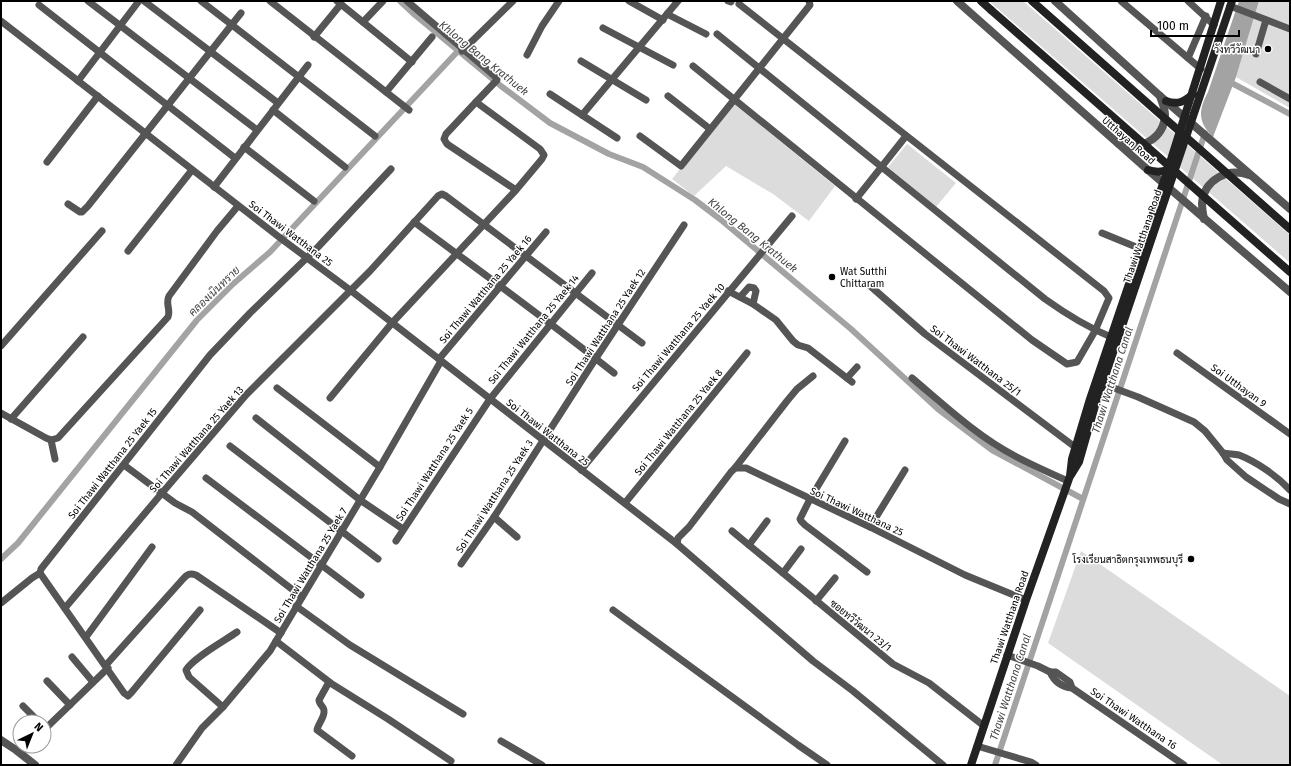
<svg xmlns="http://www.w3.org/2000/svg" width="1291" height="766" font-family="'Fira Sans',Sarabun,sans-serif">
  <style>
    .green { fill: #dcdcdc }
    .water { fill: #a3a3a3 }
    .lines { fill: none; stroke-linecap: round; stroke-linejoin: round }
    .canal { stroke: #a3a3a3; stroke-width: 6 }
    .minor { stroke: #555; stroke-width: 7 }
    .tertiary { stroke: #555; stroke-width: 8 }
    .secondary { stroke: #222; stroke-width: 8 }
    .secondary-bridge { stroke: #222; stroke-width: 8 }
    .poi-dot { fill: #000; stroke: #fff; stroke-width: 1.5 }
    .labels { text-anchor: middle; stroke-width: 3; stroke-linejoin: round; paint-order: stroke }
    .poi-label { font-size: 10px; fill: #000; stroke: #fff; text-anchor: end }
    .street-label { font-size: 10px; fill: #000; stroke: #fff }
    .water-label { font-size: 11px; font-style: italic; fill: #444; stroke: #fff }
  </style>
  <rect width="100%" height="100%" fill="#fff"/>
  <g class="green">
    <polygon points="989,1 1023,1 1290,235 1290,263"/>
    <polygon points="1259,1 1290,1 1290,108 1236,77"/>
    <polygon points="733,103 835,186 809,221 773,194 726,166 694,196 672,179"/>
    <polygon points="907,144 956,183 936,207 888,167"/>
    <polygon points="1081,551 1290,696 1290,765 1223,765 1048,643"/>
  </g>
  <path class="water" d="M1239,1H1259L1236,77L1213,137C1198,122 1198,111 1208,92Z"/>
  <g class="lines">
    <g class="canal">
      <polyline points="400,1 415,15 501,86 550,123 609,154 643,167 695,200 720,219 851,329 938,409 992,450 1083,499"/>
      <polyline points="1226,80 1290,114"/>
      <polyline points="1,559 18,543 197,320 233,284 270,252 458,51"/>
      <polyline points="995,765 1205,133"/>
    </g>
    <g class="minor">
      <polyline points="88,1 257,130"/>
      <polyline points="144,1 278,103"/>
      <polyline points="201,1 375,136"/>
      <polyline points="270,1 386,92 432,37"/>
      <polyline points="337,1 412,62"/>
      <polyline points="407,1 497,78 497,80 476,102"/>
      <polyline points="629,1 663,20"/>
      <polyline points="728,1 731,2"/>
      <polyline points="1121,1 1201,69"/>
      <polyline points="1188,1 1214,25"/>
      <polyline points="39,5 235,158"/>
      <polyline points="1230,6 1290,29"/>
      <polyline points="667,14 706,34"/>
      <polyline points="1,21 279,237 350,290 677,544 813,661 853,691 943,765"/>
      <polyline points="363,22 383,1"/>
      <polyline points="603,28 673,65"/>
      <path d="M717,34L1045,299C1066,314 1087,327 1111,337"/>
      <polyline points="314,37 341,4"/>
      <polyline points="462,51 513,1"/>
      <polyline points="1256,54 1266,20"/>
      <polyline points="527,55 542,26 559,1"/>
      <polyline points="1188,58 1206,16"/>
      <polyline points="581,61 646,100"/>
      <polyline points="693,66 1032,340 1067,364 1077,362 1095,331 1109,298 1104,291 739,4"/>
      <polyline points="78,81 139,1"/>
      <polyline points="1260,82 1290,99"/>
      <polyline points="386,92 409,110"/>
      <polyline points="550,94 617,138"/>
      <polyline points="668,96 710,129"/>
      <polyline points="273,110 345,167"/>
      <polyline points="582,115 678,1"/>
      <polyline points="640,136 681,166 810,5 809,1"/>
      <polyline points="244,147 314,201"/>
      <polyline points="47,162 98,96"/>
      <polyline points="214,187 308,65"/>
      <polyline points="856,199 906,136"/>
      <polyline points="68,204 80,212 82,212 88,206 241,13"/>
      <path d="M414,222C481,272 549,321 614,373"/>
      <polyline points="1102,233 1141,249"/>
      <polyline points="128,251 192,170"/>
      <polyline points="868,284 925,334 1075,447"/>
      <polyline points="728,291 753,304"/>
      <polyline points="740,297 749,287 754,288 756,291 753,304 776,320 793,341 798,345 808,348 852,382"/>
      <polyline points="1,346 102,231"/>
      <polyline points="1177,353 1290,434"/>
      <polyline points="439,359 546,232"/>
      <polyline points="847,378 857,367"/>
      <path d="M912,378C944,405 978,437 1015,456C1032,465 1050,473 1068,481"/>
      <polyline points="1103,384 1138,397 1194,422 1205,431 1223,453 1227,460 1246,477 1279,499 1290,504"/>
      <polyline points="277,388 380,467"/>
      <polyline points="330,398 392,323 516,190 542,159 544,155 540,149 476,102 446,134 444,139 447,144 516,190"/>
      <path d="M1,413L46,438L51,440L58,438L168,317C171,309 165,304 169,296L217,231L238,206"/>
      <polyline points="256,418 360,500 403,529"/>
      <polyline points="11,419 83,337"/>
      <polyline points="51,440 55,459"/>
      <polyline points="845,441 810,499 800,519 801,521 805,525 867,572"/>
      <polyline points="230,446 378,559"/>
      <path d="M1223,453C1228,454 1234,454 1239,455C1257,462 1277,476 1290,490"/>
      <polyline points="124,465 175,503 192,512 302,597"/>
      <polyline points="735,468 787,401 797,389 813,376"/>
      <polyline points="581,470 792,216"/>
      <polyline points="206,478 361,595"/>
      <polyline points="625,503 747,353"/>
      <polyline points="494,517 517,537"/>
      <polyline points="870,527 905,470"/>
      <polyline points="732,531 893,664 929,683 984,726"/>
      <polyline points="396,541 490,399 592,273"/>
      <polyline points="677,544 678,538 689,527 731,472 735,468 746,468 870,527 965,575 1026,600"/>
      <polyline points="749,545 767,521"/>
      <polyline points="461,564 494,517 596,358 684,225"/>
      <polyline points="783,573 801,549"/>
      <polyline points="816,601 835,578"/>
      <polyline points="1,603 32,578 40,573"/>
      <polyline points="296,606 350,645 463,714"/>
      <polyline points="65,608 162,493 246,395 370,271 438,196 442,194 446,196 642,343"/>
      <polyline points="200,610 131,693 128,696 124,693 40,573 41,569 210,355 250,313 318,247 391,169"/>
      <polyline points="613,610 798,745 827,765"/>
      <polyline points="86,637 152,547"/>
      <polyline points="276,641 332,684 388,719 451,761"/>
      <polyline points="1007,655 1038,666 1050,672 1056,672 1070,682 1072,688"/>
      <polyline points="72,657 93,682"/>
      <path d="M106,665L183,579C187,574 190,573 196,575L281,633"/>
      <path d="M1050,672C1054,681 1062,687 1072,688L1184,765"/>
      <polyline points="47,681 70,705"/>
      <path d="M329,682L319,700C319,705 325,707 324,712C324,718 318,724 317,730L352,756"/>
      <polyline points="23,706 39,722"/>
      <path d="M223,707L189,677L186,670C193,658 224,641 237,632"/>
      <polyline points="44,730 108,668"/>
      <polyline points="501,741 542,765"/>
      <polyline points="977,746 1031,762 1036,765"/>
      <polyline points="20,753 27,746"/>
      <polyline points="176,765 202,728 223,707 270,651 380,467 441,361"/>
    </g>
    <g class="tertiary">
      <polyline points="957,1 1148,170 1290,292"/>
      <polyline points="1055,1 1160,96 1290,209"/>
      <path d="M1119,144C1140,151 1164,139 1165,115C1165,108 1162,103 1160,96"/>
      <path d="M1204,219C1203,214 1202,208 1202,203C1204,180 1228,167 1249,175"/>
      <polyline points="1,740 16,750 35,765"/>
    </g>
    <g class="secondary">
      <polyline points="981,1 991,10"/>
      <path d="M1166,101C1178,105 1184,102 1193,94"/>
      <path d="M1148,170C1155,172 1162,173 1168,169"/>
      <polyline points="1071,475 1079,462 1095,406 1232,1"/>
      <polyline points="971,765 1026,600 1070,476 1072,459 1090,399 1168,169 1221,1"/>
    </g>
    <g class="secondary-bridge">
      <polyline points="1032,1 1290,229"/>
      <polyline points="991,10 1290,272"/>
    </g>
  </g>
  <g class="poi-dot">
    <circle cx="1268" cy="49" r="4"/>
    <circle cx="832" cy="277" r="4"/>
    <circle cx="1191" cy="559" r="4"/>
  </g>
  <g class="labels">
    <g class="poi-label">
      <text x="1260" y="53">วังทวีวัฒนา</text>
      <text x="840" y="275" text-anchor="start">Wat Sutthi<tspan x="840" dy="12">Chittaram</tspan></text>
      <text x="1183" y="563">โรงเรียนสาธิตกรุงเทพธนบุรี</text>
    </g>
    <g class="street-label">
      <text transform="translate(1129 140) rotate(41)" y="4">Utthayan Road</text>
      <text transform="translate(291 233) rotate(37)" y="4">Soi Thawi Watthana 25</text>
      <text transform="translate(1142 236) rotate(-71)" y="4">Thawi Watthana Road</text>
      <text transform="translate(485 289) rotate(-50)" y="4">Soi Thawi Watthana 25 Yaek 16</text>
      <text transform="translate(605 327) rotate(-57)" y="4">Soi Thawi Watthana 25 Yaek 12</text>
      <text transform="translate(533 329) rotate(-51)" y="4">Soi Thawi Watthana 25 Yaek 14</text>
      <text transform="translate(678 337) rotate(-50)" y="4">Soi Thawi Watthana 25 Yaek 10</text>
      <text transform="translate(976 360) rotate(37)" y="4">Soi Thawi Watthana 25/1</text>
      <text transform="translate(1239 385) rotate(36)" y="4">Soi Utthayan 9</text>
      <text transform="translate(678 422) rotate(-51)" y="4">Soi Thawi Watthana 25 Yaek 8</text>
      <text transform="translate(548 432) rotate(38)" y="4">Soi Thawi Watthana 25</text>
      <text transform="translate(196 439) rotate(-49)" y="4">Soi Thawi Watthana 25 Yaek 13</text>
      <text transform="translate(112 463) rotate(-52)" y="4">Soi Thawi Watthana 25 Yaek 15</text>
      <text transform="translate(434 464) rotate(-57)" y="4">Soi Thawi Watthana 25 Yaek 5</text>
      <text transform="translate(494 496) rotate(-57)" y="4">Soi Thawi Watthana 25 Yaek 3</text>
      <text transform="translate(857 511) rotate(25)" y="4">Soi Thawi Watthana 25</text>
      <text transform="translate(310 565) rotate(-59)" y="4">Soi Thawi Watthana 25 Yaek 7</text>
      <text transform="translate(1009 617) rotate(-71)" y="4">Thawi Watthana Road</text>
      <text transform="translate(861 625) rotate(39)" y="4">ซอยทวีวัฒนา 23/1</text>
      <text transform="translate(1134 718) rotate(34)" y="4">Soi Thawi Watthana 16</text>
    </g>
    <g class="water-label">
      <text transform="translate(484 58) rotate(39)" y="4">Khlong Bang Krathuek</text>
      <text transform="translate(753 235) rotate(39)" y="4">Khlong Bang Krathuek</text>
      <text transform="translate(214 291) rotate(-44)" y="4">คลองเนินทราย</text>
      <text transform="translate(1112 380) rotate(-72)" y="4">Thawi Watthana Canal</text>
      <text transform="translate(1010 687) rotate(-72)" y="4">Thawi Watthana Canal</text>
    </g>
  </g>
  <rect width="1291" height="766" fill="none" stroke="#000000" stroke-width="4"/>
  <g transform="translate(32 734) rotate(43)"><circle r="19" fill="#ffffff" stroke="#999999"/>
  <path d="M0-3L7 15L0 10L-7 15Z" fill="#000000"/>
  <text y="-6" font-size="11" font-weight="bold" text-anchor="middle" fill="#000000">N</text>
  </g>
  <path d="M1151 30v6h88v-6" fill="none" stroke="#000000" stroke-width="2"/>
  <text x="1157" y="30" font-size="12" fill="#000000" stroke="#ffffff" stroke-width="3" paint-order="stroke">100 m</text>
</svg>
